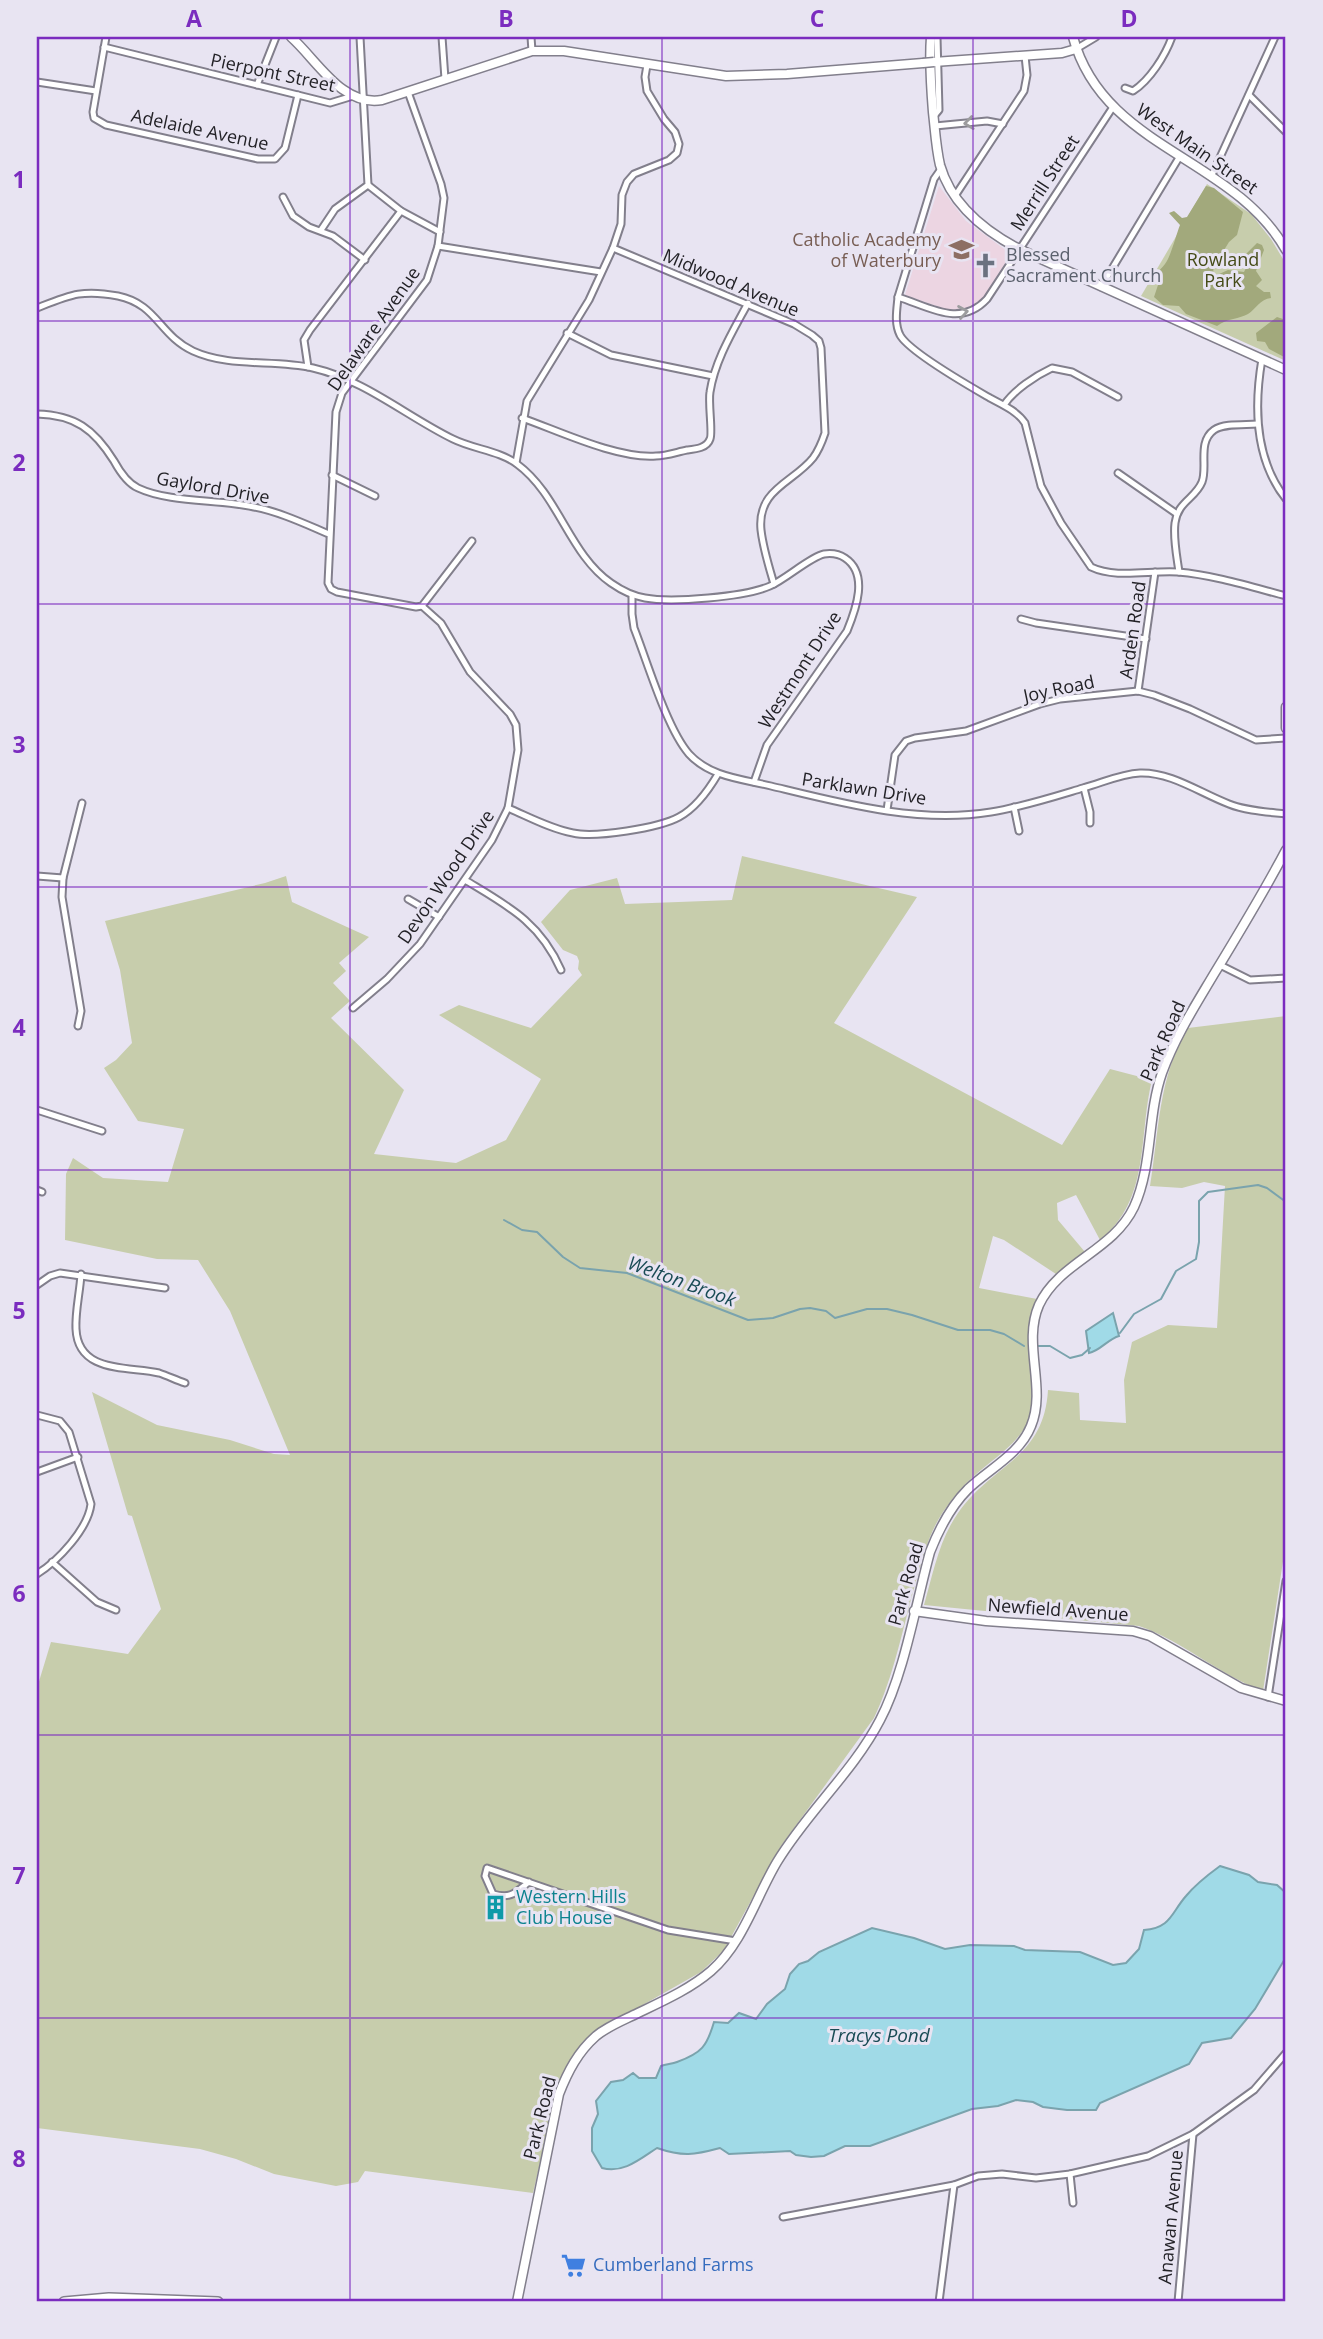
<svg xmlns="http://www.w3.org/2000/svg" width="1323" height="2339" font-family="'Open Sans',sans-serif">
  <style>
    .education { fill: #ecd5e2 }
    .green { fill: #c7cdac }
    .forest { fill: #a2a97c }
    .water { fill: #a0dae7; stroke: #7aa3ad; stroke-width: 2 }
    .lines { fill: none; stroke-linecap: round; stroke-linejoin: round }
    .stream { stroke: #7aa3ad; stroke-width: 2 }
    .street-casing { stroke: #827f8c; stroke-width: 9 }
    .secondary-casing { stroke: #827f8c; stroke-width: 11 }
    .primary-casing { stroke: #827f8c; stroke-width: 12 }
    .street { stroke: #fff; stroke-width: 5 }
    .secondary { stroke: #fff; stroke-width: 8 }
    .primary { stroke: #fff; stroke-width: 9 }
    .secondary-bridge-casing { stroke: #827f8c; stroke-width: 11; stroke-linecap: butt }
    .secondary-bridge { stroke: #fff; stroke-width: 8 }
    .oneway { stroke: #9c9c9e }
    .grid { fill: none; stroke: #7b2cbf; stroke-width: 2; stroke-opacity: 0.55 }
    .labels { text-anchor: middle; stroke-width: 6; stroke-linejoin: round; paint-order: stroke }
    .street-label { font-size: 18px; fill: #232227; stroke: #e8e4f2 }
    .education-label { font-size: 18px; fill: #785e54; stroke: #e8e4f2; text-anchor: end }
    .worship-label { font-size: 18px; fill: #5b616d; stroke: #e8e4f2; text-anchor: start }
    .park-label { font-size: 18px; fill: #454b17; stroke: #e8e4f2 }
    .culture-label { font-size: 18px; fill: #0d838f; stroke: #e8e4f2; text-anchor: start }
    .shop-label { font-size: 18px; fill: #366cbe; stroke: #e8e4f2; text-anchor: start }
    .water-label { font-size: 19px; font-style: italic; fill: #194b55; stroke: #e8e4f2 }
    .neatline { fill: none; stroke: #7b2cbf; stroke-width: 2.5 }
    .grid-label { font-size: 23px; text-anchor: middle; font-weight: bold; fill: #7b2cbf }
  </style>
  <rect width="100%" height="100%" fill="#e8e4f2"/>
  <polygon class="education" points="939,186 966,221 1011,254 982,300 968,310 953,312 905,295"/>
  <g class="green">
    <polygon points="1207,184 1251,214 1271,239 1286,264 1286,361 1141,296"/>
    <path d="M742,856L917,897L834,1023L1062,1145L1110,1069L1152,1080C1138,1137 1151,1199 1100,1240L1076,1195L1057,1203L1058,1220L1085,1252L1056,1274L1004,1240L993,1236L979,1288L1037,1299C1018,1339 1044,1376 1031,1414C1022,1442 995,1457 974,1476C962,1486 952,1499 943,1512C929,1533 923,1557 916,1581C903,1627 894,1676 874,1718L781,1846L724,1950L701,1972L602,2028L587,2039L574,2054L557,2090L533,2193L365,2171L358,2182L336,2186L274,2174L236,2159L200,2149L37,2128V1688L51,1642L128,1654L161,1609L132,1516L128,1515L92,1392L157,1425L230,1440L274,1454L290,1455L230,1311L198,1260L157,1259L65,1240L66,1174L73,1158L103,1178L168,1182L184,1129L138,1121L104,1068L116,1060L132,1043L120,970L105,921L265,883L286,876L292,902L369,937L339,963L346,971L333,983L350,1001L331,1018L404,1090L374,1154L456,1163L506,1140L541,1079L439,1015L459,1005L531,1028L582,975L578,969L579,961L577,956L563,950L541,922L570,890L617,878L625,904L732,900Z"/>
    <path d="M1286,1016V1542L1263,1691C1219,1675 1183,1641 1139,1626L924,1605C933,1574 939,1540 958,1513C992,1464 1044,1459 1048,1390L1079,1393L1080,1420L1126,1423L1124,1380L1132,1342L1168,1325L1217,1328L1225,1186L1204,1182L1182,1188L1150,1186C1159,1132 1158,1077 1188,1028Z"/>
  </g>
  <g class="forest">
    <path d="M1206,186L1214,188L1243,212L1237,235L1229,242L1221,255L1214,263L1213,274L1217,275L1228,270L1244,272L1246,268L1244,256L1257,243L1262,245L1264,250L1256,271L1262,280L1256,286L1264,292H1270L1271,298C1260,299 1256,309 1248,314C1240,319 1227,318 1217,326L1186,314L1179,306L1163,305L1154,297L1160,279L1157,274C1159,270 1162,268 1165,264C1171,256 1176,235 1180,225L1169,213L1174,211L1182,218L1187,217Z"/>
    <polygon points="1277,317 1286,320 1286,358 1269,349 1265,342 1257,341 1256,333"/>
  </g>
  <g class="water">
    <path d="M1113,1313L1119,1336C1108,1339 1100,1351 1089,1353L1086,1331Z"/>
    <path d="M1220,1866L1249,1875L1258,1882L1277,1885L1286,1893V1957L1255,2009L1231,2038L1202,2043L1189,2064L1100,2103L1096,2110H1067L1043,2107L1033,2102L1016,2100L998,2106L972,2109L870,2146H845L824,2156L811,2157L796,2155L790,2151L729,2154L720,2148C694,2155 683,2157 657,2148C640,2159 623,2174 602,2168L592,2151V2128L598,2114L596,2101L611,2082L623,2080L633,2073L639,2078H656L661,2066C666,2064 672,2064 677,2062C702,2053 707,2046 714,2022L728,2023L739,2013L756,2019L767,2004L785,1989L790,1974L799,1964L808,1961L819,1952L872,1928L914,1938L945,1949L970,1945L1014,1946L1025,1950L1080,1952L1113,1965L1126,1963L1139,1949L1144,1930C1171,1928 1171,1913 1186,1896C1195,1885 1209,1874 1220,1866Z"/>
  </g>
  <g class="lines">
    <g class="stream">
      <polyline points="504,1220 522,1230 537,1232 563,1257 580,1268 627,1273 748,1320 773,1318 800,1309 810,1308 826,1311 835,1318 867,1309 887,1309 912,1315 958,1330 990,1330 1004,1334 1024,1346"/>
      <polyline points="1120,1333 1134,1314 1161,1299 1176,1271 1196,1259 1199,1242 1199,1201 1208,1192 1258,1185 1267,1188 1286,1202"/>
      <polyline points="1038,1346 1050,1346 1070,1358 1082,1355 1090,1348"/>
    </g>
    <defs>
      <g id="street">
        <polyline points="106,37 93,112 94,118 106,125 258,159 275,159 285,148 298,95"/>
        <polyline points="442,37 445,79"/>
        <polyline points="531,37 532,51"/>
        <polyline points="104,47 330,103 353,96"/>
        <polyline points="1076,49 1096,37"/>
        <polyline points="37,82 96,91"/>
        <polyline points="257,85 276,37"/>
        <path d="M1125,88L1133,91C1150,80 1165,56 1172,37"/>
        <polyline points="408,92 441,184 444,198 438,246 427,280 342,393 336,412 328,583 331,589 337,592 416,607 422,606 472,541"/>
        <polyline points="1249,95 1286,132"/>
        <polyline points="934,116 939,110 937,37"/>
        <polyline points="935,126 987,121 1003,124"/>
        <path d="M941,169L934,179L898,297C897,309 894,323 900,335C909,352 971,387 990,398C1003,405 1017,411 1025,423L1041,486L1061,523L1091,567C1116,579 1150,570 1178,572C1214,575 1252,587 1286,596"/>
        <polyline points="1211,177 1275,37"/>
        <polyline points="368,185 401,211 440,232"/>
        <polyline points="955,196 1024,91 1027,75 1025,56"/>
        <polyline points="283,197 293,216 309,227 333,236 365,260"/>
        <polyline points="321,230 335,209 368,185 360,37"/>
        <polyline points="438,246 601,272"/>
        <path d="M613,248L794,324L812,335L819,341L821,348L825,433C822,442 819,450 813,458C793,483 757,489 761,530C763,548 769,567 774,584"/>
        <polyline points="1101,287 1180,156"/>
        <path d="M898,297C930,307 960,328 987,299L1113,107"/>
        <path d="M37,308C70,295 82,289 118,296C157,304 159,335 193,351C230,368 274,359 313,368C365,380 406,416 453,439C473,449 500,451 517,464C559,495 569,554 611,583C621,590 633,596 645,598C672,603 745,597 770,586C786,579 810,557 824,554C831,553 839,554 845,558C869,574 856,609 847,631L767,745L754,782"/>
        <polyline points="567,333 611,355 713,376"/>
        <path d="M1262,359C1254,406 1255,460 1286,499"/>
        <polyline points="308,367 304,340 310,330 401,211"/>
        <path d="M1004,405C1014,390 1035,376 1052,368L1072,372L1118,397"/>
        <path d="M37,414C75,415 94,429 114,461C120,472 127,483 138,488C170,503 219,499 254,507C280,512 305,524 329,534"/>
        <path d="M522,418C559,431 617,459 656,456C666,456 677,452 687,450C696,449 707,448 710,439C713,434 708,403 710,392C715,360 733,331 748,303"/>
        <polyline points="516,463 527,401 589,300 613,248 621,224 622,195 627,182 634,174 669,160 677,153 679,144 675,132 664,119 647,91 645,77 647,65"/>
        <polyline points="1118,473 1177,514"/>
        <polyline points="332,475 375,496"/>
        <path d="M1179,572C1177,557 1173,539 1175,523C1178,501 1195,499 1202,482C1208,467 1197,442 1214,430C1224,423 1245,425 1257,424"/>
        <path d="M632,595V614L634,628C647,661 667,729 689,754C710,777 742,779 771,786C841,803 918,824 991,812C1022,807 1053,797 1083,788C1102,783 1120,774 1140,773C1171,772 1200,793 1229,804C1246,811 1268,812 1286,814"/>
        <polyline points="1021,619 1036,623 1146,639"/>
        <polyline points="1138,691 1155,572"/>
        <polyline points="1084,788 1090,812 1090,823"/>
        <polyline points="1014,807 1019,831"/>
        <path d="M508,808C529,817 551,829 573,833C595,838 659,828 679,817C696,808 708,791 718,774"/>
        <polyline points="887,810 895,755 906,741 915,738 966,731 1040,704 1060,699 1138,691 1154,695 1190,709 1256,740 1286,738"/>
        <polyline points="37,876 63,878"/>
        <path d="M465,880C508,906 540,922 561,970"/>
        <polyline points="408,899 439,917"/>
        <polyline points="1220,965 1250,980 1286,978"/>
        <polyline points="353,1008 387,979 420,944 492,840 508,808 518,750 516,725 510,714 470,672 441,623 422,606"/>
        <polyline points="78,1026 81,1011 62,897 63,878 82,803"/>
        <polyline points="37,1110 102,1131"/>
        <polyline points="37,1190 42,1192"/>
        <path d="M81,1274C80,1292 75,1312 76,1329C78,1374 129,1366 159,1373C168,1376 176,1380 185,1383"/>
        <polyline points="37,1285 50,1276 60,1273 165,1288"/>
        <path d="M37,1415L60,1421L69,1432L91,1504C88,1529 58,1561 37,1574"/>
        <polyline points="37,1472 78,1457"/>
        <polyline points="52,1562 97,1602 116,1610"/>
        <polyline points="1268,1697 1286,1581"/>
        <path d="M529,1882C515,1893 511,1899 493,1894L485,1876L487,1868L668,1930L736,1941"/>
        <polyline points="1070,2174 1073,2203"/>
        <polyline points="783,2217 954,2185 978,2176 1002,2174 1036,2178 1070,2174 1148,2156 1193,2134 1254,2090 1286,2053"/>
        <polyline points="939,2302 954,2185"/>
        <polyline points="1178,2302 1193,2134"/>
      </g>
      <g id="secondary">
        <path d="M291,37C317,60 342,107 382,100L532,51H564L726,76L787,74L923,63"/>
        <path d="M931,37C929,62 931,87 933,112C935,129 936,148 940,165C951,204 985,231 1019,249L1286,370"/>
        <path d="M1073,37C1103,149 1233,156 1286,250"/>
        <polyline points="934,62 1062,53 1076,49"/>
        <polyline points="1286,707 1286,728"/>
        <polyline points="914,1611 986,1621 1133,1631 1150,1636 1241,1688 1286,1701"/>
        <path d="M517,2302L559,2094C568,2071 578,2052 596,2036C608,2026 624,2020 638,2013C663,2001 690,1989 711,1971C743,1943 756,1897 777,1862C807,1812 853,1772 880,1720C904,1675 916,1603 930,1552C939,1529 950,1507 968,1489C989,1469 1020,1454 1031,1426C1047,1388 1022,1344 1039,1305C1059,1262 1113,1251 1134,1207C1153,1165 1147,1116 1162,1073C1175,1037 1195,1006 1214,974C1239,933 1264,892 1286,850"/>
      </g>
      <polyline id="primary" points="64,2302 109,2298 218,2302"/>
    </defs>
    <use href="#street" class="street-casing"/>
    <use href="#secondary" class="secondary-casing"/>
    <use href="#primary" class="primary-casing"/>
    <use href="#street" class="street"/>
    <use href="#secondary" class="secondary"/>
    <use href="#primary" class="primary"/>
    <defs>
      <polyline id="secondary-bridge" points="923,63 934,62"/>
    </defs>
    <use href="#secondary-bridge" class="secondary-bridge-casing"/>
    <use href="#secondary-bridge" class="secondary-bridge"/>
  </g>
  <defs><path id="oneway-chevron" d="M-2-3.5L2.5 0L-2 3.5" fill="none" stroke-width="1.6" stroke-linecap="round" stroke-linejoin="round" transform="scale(1.75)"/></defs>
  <g class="oneway">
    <use href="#oneway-chevron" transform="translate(969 123) rotate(173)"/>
    <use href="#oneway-chevron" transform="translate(963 312) rotate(-9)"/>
  </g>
  <path class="grid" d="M350,37V2302M662,37V2302M973,37V2302M37,321H1286M37,604H1286M37,887H1286M37,1170H1286M37,1452H1286M37,1735H1286M37,2018H1286"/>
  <defs>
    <symbol id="school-bare" viewBox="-9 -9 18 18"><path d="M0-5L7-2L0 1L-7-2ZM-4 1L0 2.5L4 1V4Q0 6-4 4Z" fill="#8d6e63" stroke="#e8e4f2" stroke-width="2.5" paint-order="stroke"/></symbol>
    <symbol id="church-bare" viewBox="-9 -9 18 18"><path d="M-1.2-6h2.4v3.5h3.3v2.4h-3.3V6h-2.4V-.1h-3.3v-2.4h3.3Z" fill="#6b7280" stroke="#e8e4f2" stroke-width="2.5" paint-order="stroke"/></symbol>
    <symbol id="building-bare" viewBox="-9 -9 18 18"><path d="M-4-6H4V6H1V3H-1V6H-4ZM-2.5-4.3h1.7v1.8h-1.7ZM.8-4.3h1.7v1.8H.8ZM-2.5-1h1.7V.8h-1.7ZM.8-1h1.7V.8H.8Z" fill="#0f9aa8" stroke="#e8e4f2" stroke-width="2.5" paint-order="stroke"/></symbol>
    <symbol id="supermarket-bare" viewBox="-9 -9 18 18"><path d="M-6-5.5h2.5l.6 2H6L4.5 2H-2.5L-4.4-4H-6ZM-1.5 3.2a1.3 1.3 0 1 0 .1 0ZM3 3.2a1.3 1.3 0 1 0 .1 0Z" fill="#3f7fe0" stroke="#e8e4f2" stroke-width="2.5" paint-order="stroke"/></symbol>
  </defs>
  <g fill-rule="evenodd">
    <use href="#school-bare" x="944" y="232" width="35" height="35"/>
    <use href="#church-bare" x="968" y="248" width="35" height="35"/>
    <use href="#building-bare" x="478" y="1890" width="35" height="35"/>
    <use href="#supermarket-bare" x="556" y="2248" width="35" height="35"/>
  </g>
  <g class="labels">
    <g class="street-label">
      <text transform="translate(273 73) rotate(12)" y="6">Pierpont Street</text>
      <text transform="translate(200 130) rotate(12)" y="6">Adelaide Avenue</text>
      <text transform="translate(1197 149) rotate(35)" y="6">West Main Street</text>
      <text transform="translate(1045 183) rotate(-57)" y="6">Merrill Street</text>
      <text transform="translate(731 283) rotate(23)" y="6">Midwood Avenue</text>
      <text transform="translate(374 329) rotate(-55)" y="6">Delaware Avenue</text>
      <text transform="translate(213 488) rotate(10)" y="6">Gaylord Drive</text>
      <text transform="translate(1133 630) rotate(-82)" y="6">Arden Road</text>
      <text transform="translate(800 670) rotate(-57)" y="6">Westmont Drive</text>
      <text transform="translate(1059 689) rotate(-12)" y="6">Joy Road</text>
      <text transform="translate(864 789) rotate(9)" y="6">Parklawn Drive</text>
      <text transform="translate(446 877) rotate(-56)" y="6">Devon Wood Drive</text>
      <text transform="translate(1163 1041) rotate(-66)" y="6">Park Road</text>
      <text transform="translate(906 1584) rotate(-74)" y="6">Park Road</text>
      <text transform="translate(1058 1610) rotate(4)" y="6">Newfield Avenue</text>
      <text transform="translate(540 2118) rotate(-76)" y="6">Park Road</text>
      <text transform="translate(1171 2217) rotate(-85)" y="6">Anawan Avenue</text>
    </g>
    <g class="education-label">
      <text x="941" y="246">Catholic Academy<tspan x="941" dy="21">of Waterbury</tspan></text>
    </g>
    <g class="worship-label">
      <text x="1006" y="261">Blessed<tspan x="1006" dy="21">Sacrament Church</tspan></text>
    </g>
    <g class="park-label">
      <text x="1223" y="266">Rowland<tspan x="1223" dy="21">Park</tspan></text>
    </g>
    <g class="culture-label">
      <text x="516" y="1903">Western Hills<tspan x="516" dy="21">Club House</tspan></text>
    </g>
    <g class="shop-label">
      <text x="593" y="2271">Cumberland Farms</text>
    </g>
    <g class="water-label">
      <text transform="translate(682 1281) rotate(20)" y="7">Welton Brook</text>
      <text x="879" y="2042">Tracys Pond</text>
    </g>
  </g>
  <rect width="1323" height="2339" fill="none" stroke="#e8e4f2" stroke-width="77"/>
  <rect x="38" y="38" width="1246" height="2262" class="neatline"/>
  <g class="grid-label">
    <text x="194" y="27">A</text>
    <text x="506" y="27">B</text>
    <text x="817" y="27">C</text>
    <text x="1129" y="27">D</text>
    <text x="19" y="188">1</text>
    <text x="19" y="471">2</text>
    <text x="19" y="753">3</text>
    <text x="19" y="1036">4</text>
    <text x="19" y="1319">5</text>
    <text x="19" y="1602">6</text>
    <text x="19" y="1884">7</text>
    <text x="19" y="2167">8</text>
  </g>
</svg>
